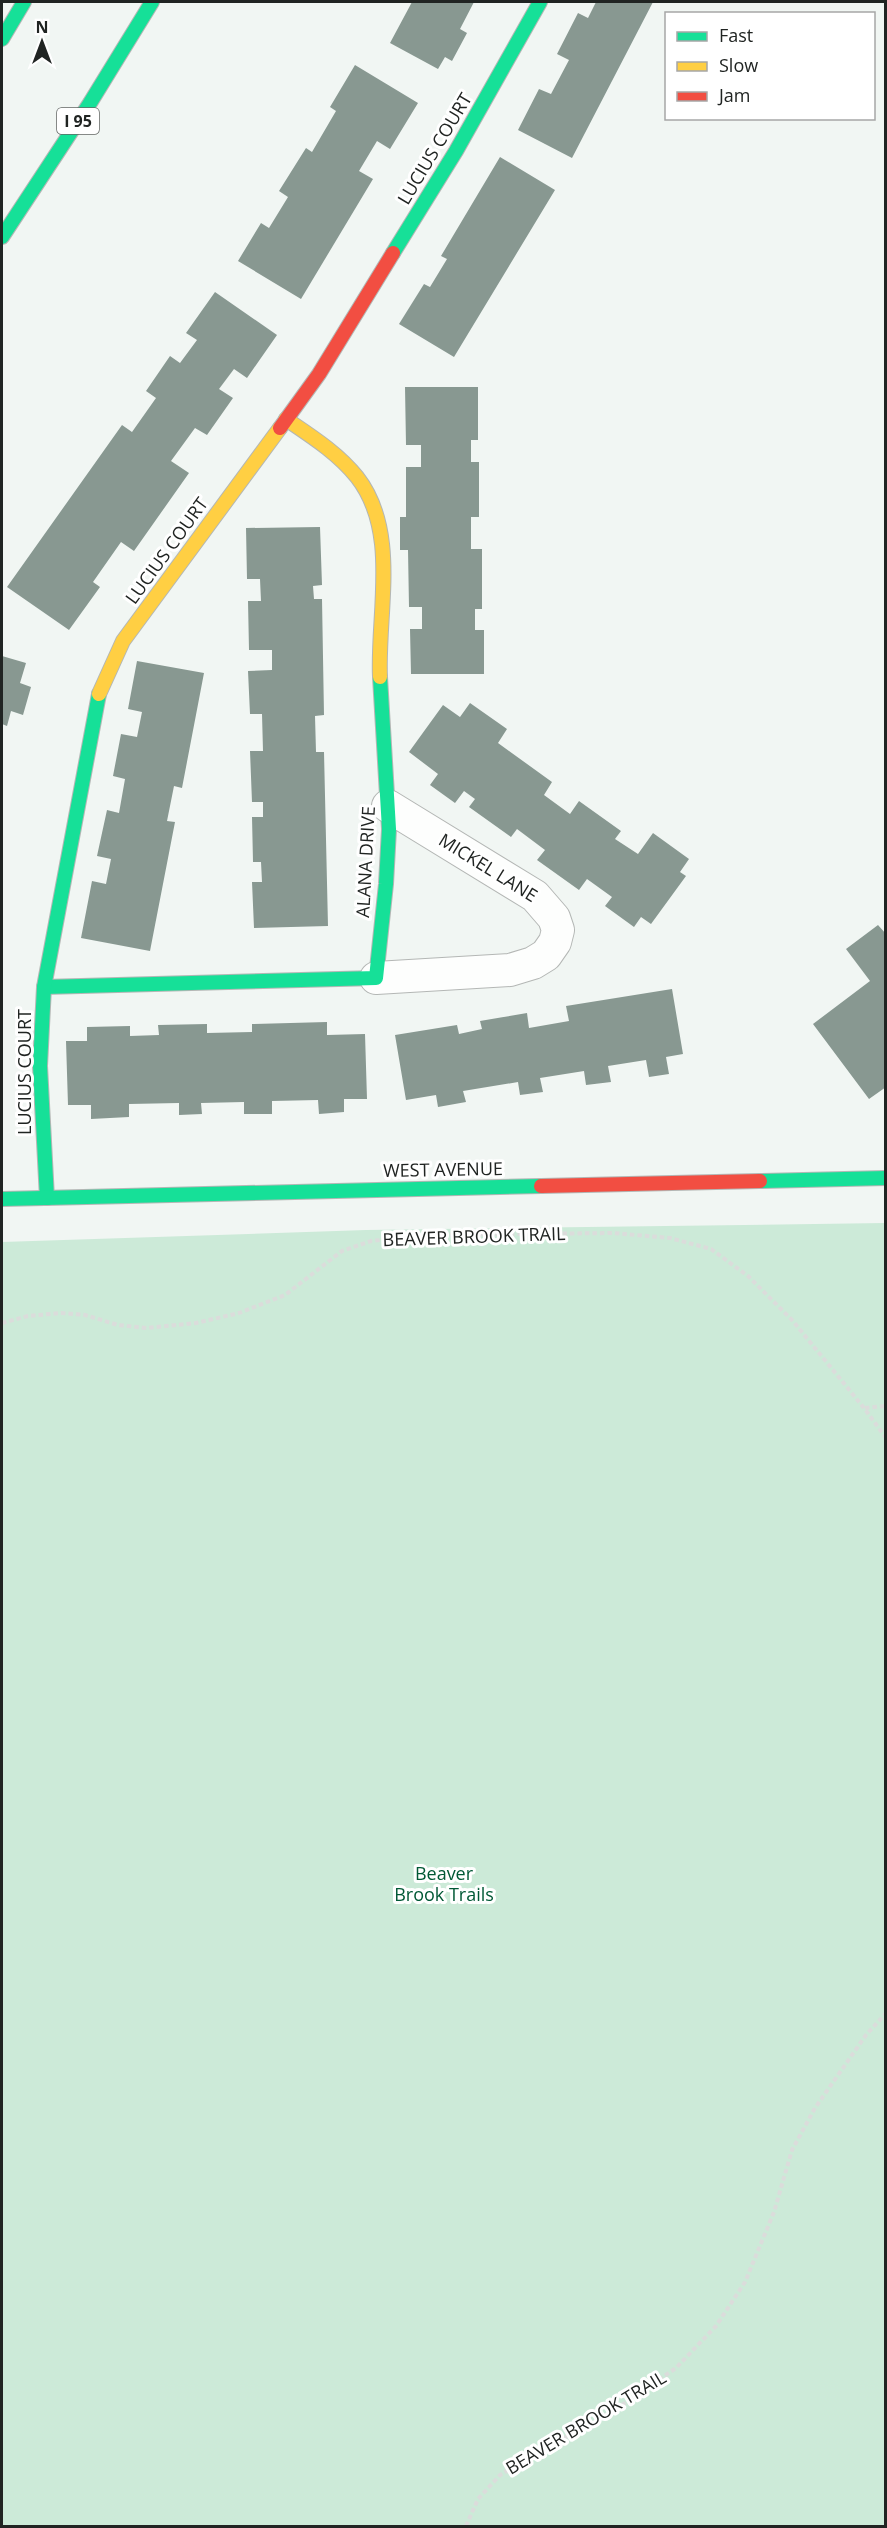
<svg xmlns="http://www.w3.org/2000/svg" width="887" height="2528" font-family="'Open Sans',sans-serif">
  <style>
    .green { fill: #ccead8 }
    .building { fill: #889891 }
    .lines { fill: none; stroke-linecap: round; stroke-linejoin: round }
    .street-casing { stroke: #b4b7b5; stroke-width: 34 }
    .fast-casing { stroke: #b4b7b5; stroke-width: 16 }
    .slow-casing { stroke: #b4b7b5; stroke-width: 16 }
    .jam-casing { stroke: #b4b7b5; stroke-width: 16 }
    .path { stroke: #dbdcdb; stroke-width: 4; stroke-dasharray: 4.5 3; stroke-linecap: butt }
    .street { stroke: #fdfefd; stroke-width: 32 }
    .fast { stroke: #16e098; stroke-width: 14 }
    .slow { stroke: #ffcf43; stroke-width: 14 }
    .jam { stroke: #f24e42; stroke-width: 14 }
    .labels { text-anchor: middle; stroke-width: 6; stroke-linejoin: round; paint-order: stroke }
    .shield { fill: #fff; stroke: #636664; stroke-width: 1.5 }
    .shield-label { font-size: 16px; font-weight: bold; fill: #202422 }
    .street-label { font-size: 18px; fill: #202422; stroke: #fff }
    .park-label { font-size: 18px; fill: #005835; stroke: #fff }
  </style>
  <rect width="100%" height="100%" fill="#f1f6f3"/>
  <polygon class="green" points="885,1223 885,2526 2,2526 2,1242 366,1230"/>
  <g class="building">
    <polygon points="412,2 474,2 460,29 467,33 452,61 445,57 438,69 390,43"/>
    <polygon points="596,2 653,2 572,158 518,130 539,89 551,94 569,60 557,54 578,13 588,18"/>
    <polygon points="355,65 418,103 390,149 377,141 359,171 373,179 301,299 238,261 261,223 269,228 288,197 279,191 306,148 312,152 336,111 330,107"/>
    <polygon points="500,157 555,190 454,357 399,324 424,284 430,287 447,259 441,256"/>
    <polygon points="215,292 277,335 247,378 234,369 219,389 233,398 207,435 195,428 171,461 189,473 134,551 121,542 93,582 100,587 69,630 7,587 122,425 132,432 156,398 146,391 170,356 180,363 197,340 186,333"/>
    <polygon points="405,387 478,387 478,440 471,440 471,462 479,462 479,517 471,517 471,549 482,549 482,609 475,609 475,630 484,630 484,674 411,674 410,629 422,629 422,607 409,607 408,550 400,550 400,517 406,517 406,467 421,467 421,445 406,445"/>
    <polygon points="320,527 322,585 313,586 314,599 322,599 324,715 315,716 316,752 324,752 328,926 254,928 252,882 262,882 261,862 253,862 252,817 263,817 263,802 252,802 250,751 263,751 262,714 250,714 248,671 272,670 272,650 249,650 248,601 261,601 260,579 247,579 246,528"/>
    <polygon points="2,656 26,663 20,683 31,687 23,715 11,711 7,726 2,724"/>
    <polygon points="137,661 204,673 182,788 174,786 167,821 175,822 150,951 81,938 92,881 106,884 111,859 97,856 107,810 119,813 125,779 113,776 121,734 137,737 142,712 128,709"/>
    <polygon points="470,703 507,729 498,743 552,782 544,795 570,814 579,801 621,831 615,839 638,854 653,833 689,859 680,872 686,876 651,924 641,917 634,927 605,906 612,897 587,879 579,890 537,860 545,850 517,829 511,837 469,807 475,799 464,791 455,803 430,785 438,774 409,752 443,705 460,717"/>
    <polygon points="878,925 886,934 886,1087 869,1099 813,1024 870,981 846,949"/>
    <polygon points="672,989 683,1054 666,1057 669,1074 649,1077 646,1060 608,1066 611,1082 586,1085 584,1071 540,1078 543,1092 520,1095 518,1082 463,1091 466,1102 438,1107 436,1095 406,1100 395,1035 457,1025 459,1034 482,1029 480,1021 527,1013 529,1028 569,1021 566,1006"/>
    <polygon points="327,1022 327,1035 365,1034 367,1099 344,1099 344,1112 319,1114 318,1100 272,1101 272,1114 244,1114 244,1102 201,1103 202,1114 179,1115 179,1103 129,1104 129,1117 91,1119 91,1105 68,1105 66,1041 87,1041 87,1027 130,1026 130,1036 159,1035 158,1025 207,1024 207,1033 252,1032 252,1024"/>
  </g>
  <g class="lines">
    <defs>
      <polyline id="street" points="376,978 510,970 533,963 546,955 555,942 558,930 554,918 535,896 388,806"/>
      <g id="fast">
        <polyline points="2,39 24,2"/>
        <polyline points="2,237 90,103 152,2"/>
        <polyline points="393,253 456,151 540,2"/>
        <polyline points="44,987 376,978 386,884 389,829 380,677"/>
        <polyline points="760,1181 886,1178"/>
        <polyline points="47,1198 40,1066 44,987 99,694"/>
        <polyline points="2,1199 541,1186"/>
      </g>
      <g id="slow">
        <path d="M286,419C311,436 338,453 357,477C400,532 377,613 380,677"/>
        <polyline points="99,694 123,641 280,428"/>
      </g>
      <g id="jam">
        <polyline points="280,428 319,374 393,253"/>
        <polyline points="541,1186 760,1181"/>
      </g>
    </defs>
    <use href="#street" class="street-casing"/>
    <use href="#fast" class="fast-casing"/>
    <use href="#slow" class="slow-casing"/>
    <use href="#jam" class="jam-casing"/>
    <g class="path">
      <polyline points="2,1323 28,1316 61,1313 85,1315 118,1325 147,1328 196,1323 239,1313 285,1295 342,1251 371,1241 431,1235 613,1233 670,1238 711,1249 748,1276 792,1320 864,1408 886,1438"/>
      <polyline points="865,1408 886,1406"/>
      <polyline points="466,2526 478,2499 500,2475 625,2403 676,2368 716,2326 745,2282 774,2212 792,2150 815,2108 866,2035 886,2013"/>
    </g>
    <use href="#street" class="street"/>
    <use href="#fast" class="fast"/>
    <use href="#slow" class="slow"/>
    <use href="#jam" class="jam"/>
  </g>
  <g class="labels">
    <rect class="shield" x="57" y="108" width="42" height="26" rx="4.5"/>
    <g class="shield-label">
      <text x="78" y="127">I 95</text>
    </g>
    <g class="street-label">
      <text transform="translate(435 149) rotate(-59)" y="6">LUCIUS COURT</text>
      <text transform="translate(167 551) rotate(-54)" y="6">LUCIUS COURT</text>
      <text transform="translate(366 862) rotate(-87)" y="6">ALANA DRIVE</text>
      <text transform="translate(488 868) rotate(32)" y="6">MICKEL LANE</text>
      <text transform="translate(25 1072) rotate(-90)" y="6">LUCIUS COURT</text>
      <text transform="translate(443 1170) rotate(-1)" y="6">WEST AVENUE</text>
      <text transform="translate(474 1237) rotate(-2)" y="6">BEAVER BROOK TRAIL</text>
      <text transform="translate(586 2423) rotate(-31)" y="6">BEAVER BROOK TRAIL</text>
    </g>
    <g class="park-label">
      <text x="444" y="1880">Beaver<tspan x="444" dy="21">Brook Trails</tspan></text>
    </g>
  </g>
  <rect width="887" height="2528" fill="none" stroke="#202422" stroke-width="6"/>
  <rect x="665" y="12" width="210" height="108" fill="#ffffff" stroke="#a6a7a7" stroke-width="1.5"/>
  <rect x="677" y="32" width="30" height="9" fill="#16e098" stroke="#a6a7a7" stroke-width="1.5"/>
  <text x="719" y="42" font-size="18" fill="#202422">Fast</text>
  <rect x="677" y="62" width="30" height="9" fill="#ffcf43" stroke="#a6a7a7" stroke-width="1.5"/>
  <text x="719" y="72" font-size="18" fill="#202422">Slow</text>
  <rect x="677" y="92" width="30" height="9" fill="#f24e42" stroke="#a6a7a7" stroke-width="1.5"/>
  <text x="719" y="102" font-size="18" fill="#202422">Jam</text>
  <g transform="translate(42 42)" stroke="#ffffff" stroke-width="4.5" paint-order="stroke">
  <path d="M0-4.5L10 22L0 15L-10 22Z" fill="#202422"/>
  <text y="-9" font-size="16" font-weight="bold" text-anchor="middle" fill="#202422">N</text>
  </g>
</svg>
